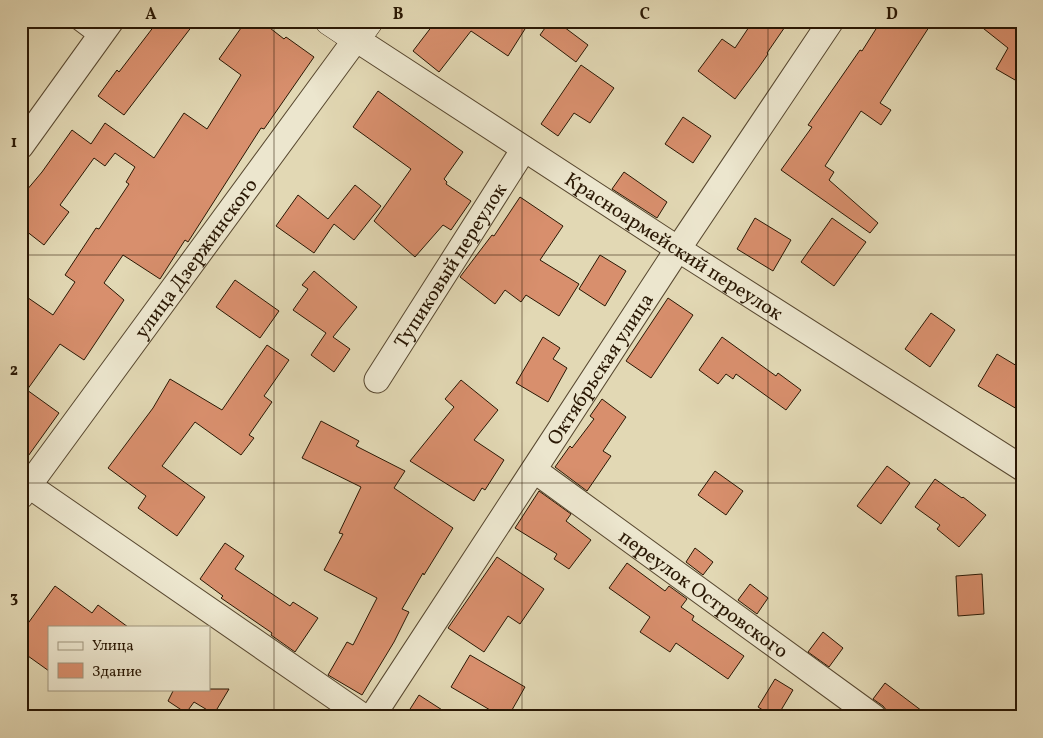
<svg xmlns="http://www.w3.org/2000/svg" width="1043" height="738" font-family="Vollkorn,serif">
  <style>
    .building { fill: #d88f6d; stroke: #2a1804 }
    .lines { fill: none; stroke-linecap: round; stroke-linejoin: round }
    .lane-casing { stroke: #584830; stroke-width: 14 }
    .street-casing { stroke: #584830; stroke-width: 27 }
    .secondary-casing { stroke: #2a1804; stroke-width: 29 }
    .lane { stroke: #ece6ce; stroke-width: 12 }
    .street { stroke: #ece6ce; stroke-width: 25 }
    .secondary { stroke: #ece6ce; stroke-width: 28 }
    .grid { fill: none; stroke: #2a1804; stroke-width: 1; stroke-opacity: 0.55 }
    .labels { text-anchor: middle; stroke-width: 4.5; stroke-linejoin: round; paint-order: stroke }
    .street-label { font-size: 20px; fill: #2a1804; stroke: #ece6ce }
    .neatline { fill: none; stroke: #2a1804; stroke-width: 2 }
    .grid-label { font-size: 16px; text-anchor: middle; font-weight: bold; fill: #2a1804 }
  </style>
  <rect width="100%" height="100%" fill="#e2d8b4"/>
  <filter id="stains"><feTurbulence type="fractalNoise" baseFrequency=".004" numOctaves="4"/><feColorMatrix values="0 0 0 0 .2 0 0 0 0 .09 0 0 0 0 .02 0 0 0 .5 -.17"/></filter>
  <radialGradient id="worn" r=".72"><stop offset=".6" stop-color="#630" stop-opacity="0"/><stop offset="1" stop-color="#630" stop-opacity=".3"/></radialGradient>
  <g class="building">
    <polygon points="158,21 196,21 124,115 98,96 117,70 119,72"/>
    <polygon points="246,21 261,21 284,39 286,37 314,57 264,129 261,128 188,242 185,240 160,279 123,255 104,283 124,300 84,360 60,344 27,390 59,413 21,466 21,293 53,315 75,282 65,275 96,228 99,229 129,184 126,182 135,167 115,153 105,166 94,158 60,205 69,212 44,245 21,227 21,197 42,172 72,130 91,144 105,123 154,158 184,113 207,129 241,75 219,59"/>
    <polygon points="436,21 530,21 508,56 471,31 439,72 413,51"/>
    <polygon points="550,21 556,21 588,45 576,62 540,35"/>
    <polygon points="753,21 789,21 767,53 768,54 759,67 735,99 698,71 722,39 735,48"/>
    <polygon points="881,21 933,21 880,103 891,110 881,125 861,111 825,166 834,172 829,180 878,223 870,233 781,170 812,127 808,125 860,50 862,51"/>
    <polygon points="974,21 1022,21 1022,84 996,69 1008,48"/>
    <polygon points="581,65 614,88 590,123 574,113 558,136 541,124"/>
    <polygon points="378,91 463,152 444,179 447,182 446,184 471,201 451,230 443,225 415,257 374,221 411,169 353,127"/>
    <polygon points="683,117 711,136 693,163 665,144"/>
    <polygon points="624,172 667,202 657,218 612,189"/>
    <polygon points="355,185 381,206 354,240 334,224 314,253 276,226 298,195 328,219"/>
    <polygon points="520,197 563,226 540,260 579,284 559,316 526,295 521,302 505,290 495,304 460,277 492,235 494,236"/>
    <polygon points="755,218 791,240 773,271 737,249"/>
    <polygon points="832,218 866,242 834,286 801,262"/>
    <polygon points="600,255 626,271 605,306 579,289"/>
    <polygon points="314,271 357,307 333,337 350,349 334,372 311,355 326,333 293,310 308,289 302,285"/>
    <polygon points="235,280 279,311 260,338 216,307"/>
    <polygon points="668,298 693,315 651,378 626,361"/>
    <polygon points="931,313 955,330 930,367 905,349"/>
    <polygon points="543,337 560,348 553,359 567,368 548,402 516,383"/>
    <polygon points="722,337 776,376 778,373 801,390 786,410 736,374 733,379 726,374 718,384 699,370"/>
    <polygon points="267,345 289,360 264,396 272,402 249,435 254,438 241,455 195,422 162,466 205,497 177,536 138,508 146,496 108,468 153,408 170,379 222,410"/>
    <polygon points="997,354 1022,369 1022,412 978,386"/>
    <polygon points="461,380 498,410 474,440 504,460 485,490 482,488 474,501 410,461 454,407 445,399"/>
    <polygon points="602,399 626,417 603,451 611,456 587,491 555,467 570,446 572,448 594,419 590,416"/>
    <polygon points="321,421 359,441 356,446 405,471 394,488 453,528 424,575 423,573 402,609 409,612 394,642 362,695 328,675 347,642 353,645 377,598 324,570 343,534 339,533 361,487 302,458"/>
    <polygon points="887,466 910,483 881,524 857,506"/>
    <polygon points="715,471 743,491 726,515 698,495"/>
    <polygon points="935,479 962,498 963,497 986,515 959,547 937,529 940,525 915,507"/>
    <polygon points="539,491 571,514 566,521 591,540 569,569 554,559 557,554 515,528"/>
    <polygon points="225,543 244,556 235,569 290,606 293,602 318,618 295,652 271,635 272,633 221,598 223,596 200,579"/>
    <polygon points="695,548 713,562 703,575 686,562"/>
    <polygon points="497,557 544,589 520,624 508,616 484,652 448,628"/>
    <polygon points="627,563 665,591 669,586 687,599 681,607 694,616 692,620 744,656 728,679 676,643 670,652 640,632 650,617 609,588"/>
    <polygon points="982,574 984,614 958,616 956,576"/>
    <polygon points="750,584 768,598 757,614 738,600"/>
    <polygon points="55,586 92,613 98,605 128,627 49,627 49,671 21,651 21,633"/>
    <polygon points="823,632 843,648 829,667 808,652"/>
    <polygon points="470,655 525,687 508,717 502,717 451,687"/>
    <polygon points="775,679 793,690 777,717 774,717 758,707"/>
    <polygon points="885,683 930,717 888,717 887,711 883,706 873,699"/>
    <polygon points="174,689 229,689 214,714 194,702 186,713 168,701"/>
    <polygon points="419,695 453,717 405,717"/>
  </g>
  <g class="lines">
    <defs>
      <polyline id="lane" points="74,21 98,39"/>
      <g id="street">
        <polyline points="21,146 111,21"/>
        <path id="s1" d="M377,380L524,149"/>
        <path id="s2" d="M534,470L874,717"/>
        <polyline points="21,480 364,717"/>
        <path id="s3" d="M21,496L356,39L678,249L1022,468"/>
        <path id="s4" d="M372,717L678,249L831,21"/>
      </g>
      <polyline id="secondary" points="329,21 356,39 369,21"/>
    </defs>
    <use href="#lane" class="lane-casing"/>
    <use href="#street" class="street-casing"/>
    <use href="#secondary" class="secondary-casing"/>
    <use href="#lane" class="lane"/>
    <use href="#street" class="street"/>
    <use href="#secondary" class="secondary"/>
  </g>
  <path class="grid" d="M274,21V717M522,21V717M768,21V717M21,255H1022M21,483H1022"/>
  <g class="labels">
    <g class="street-label">
      <text dy="7" stroke="none"><textPath href="#s3" startOffset="946">Красноармейский переулок</textPath></text>
      <text dy="7" stroke="none"><textPath href="#s3" startOffset="295">улица Дзержинского</textPath></text>
      <text dy="7" stroke="none"><textPath href="#s1" startOffset="136">Тупиковый переулок</textPath></text>
      <text dy="7" stroke="none"><textPath href="#s4" startOffset="416">Октябрьская улица</textPath></text>
      <text dy="7" stroke="none"><textPath href="#s2" startOffset="210">переулок Островского</textPath></text>
    </g>
  </g>
  <rect width="1043" height="738" fill="none" stroke="#e2d8b4" stroke-width="55"/>
  <rect x="48" y="626" width="162" height="65" fill="#ece6ce" stroke="#9e947d"/>
  <rect x="58" y="642" width="25" height="8" fill="#ece6ce" stroke="#9e947d"/>
  <text x="92" y="650" font-size="15" fill="#2a1804">Улица</text>
  <rect x="58" y="663" width="25" height="15" fill="#d88f6d" stroke="#9e947d"/>
  <text x="92" y="676" font-size="15" fill="#2a1804">Здание</text>
  <rect x="28" y="28" width="988" height="682" class="neatline"/>
  <g class="grid-label">
    <text x="151" y="19">A</text>
    <text x="398" y="19">B</text>
    <text x="645" y="19">C</text>
    <text x="892" y="19">D</text>
    <text x="14" y="147">1</text>
    <text x="14" y="375">2</text>
    <text x="14" y="602">3</text>
  </g>
  <rect width="100%" height="100%" filter="url(#stains)"/>
  <rect width="100%" height="100%" fill="url(#worn)"/>
</svg>
